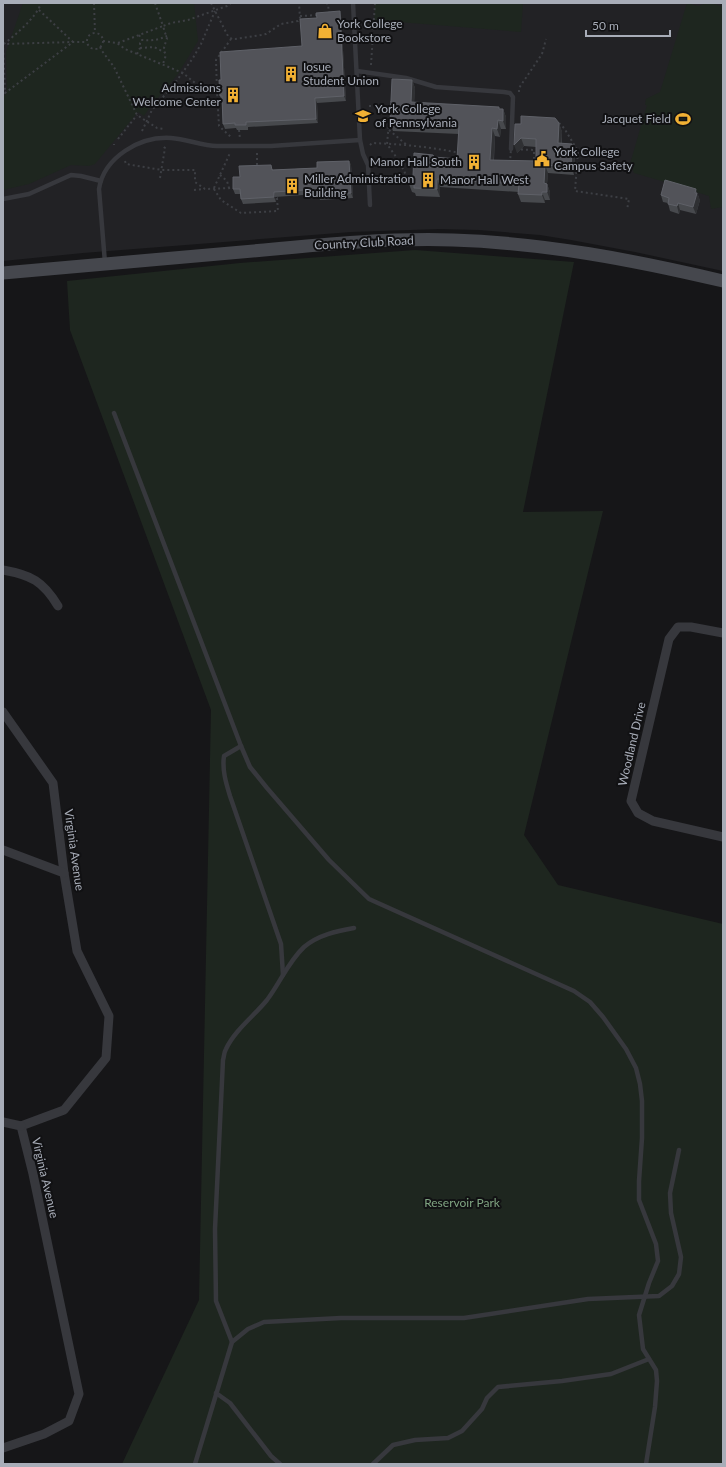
<svg xmlns="http://www.w3.org/2000/svg" width="726" height="1467" font-family="Lato,sans-serif">
  <style>
    .built { fill: #222225 }
    .green { fill: #1e261f }
    .lines { fill: none; stroke-linecap: round; stroke-linejoin: round }
    .path { stroke: #3d3f44; stroke-width: 2; stroke-dasharray: 2 3; stroke-linecap: butt }
    .service { stroke: #37383d; stroke-width: 4.5 }
    .minor { stroke: #37383d; stroke-width: 9 }
    .secondary { stroke: #45474d; stroke-width: 13 }
    .wall { fill: #47494d }
    .shaded-wall { fill: #2f3033 }
    .building { fill: #525359; stroke: #5f6168 }
    .labels { text-anchor: middle; stroke-width: 4; stroke-linejoin: round; paint-order: stroke }
    .poi-label { font-size: 12px; fill: #a8adb8; stroke: #111113; text-anchor: start }
    .street-label { font-size: 12px; fill: #a8adb8; stroke: #111113 }
    .park-label { font-size: 12px; fill: #7fa381; stroke: #111113 }
  </style>
  <rect width="100%" height="100%" fill="#161618"/>
  <polygon class="built" points="3,3 723,3 723,271 635,252 571,240 540,235 479,230 439,229 351,232 83,253 3,261"/>
  <g class="green">
    <polygon points="23,3 194,3 198,41 178,74 148,110 144,116 138,112 95,164 89,166 71,165 29,184 3,190 3,97 7,93 6,52"/>
    <polygon points="375,3 523,3 521,32 374,20"/>
    <polygon points="687,3 698,6 707,3 712,3 723,7 723,207 711,209 709,196 693,191 692,194 664,186 665,182 634,173 630,164 647,105 645,105 646,99 660,92"/>
    <polygon points="415,250 574,262 523,512 603,511 524,835 558,885 723,924 723,1464 122,1464 199,1300 211,710 70,330 67,281 240,263"/>
  </g>
  <g class="lines">
    <g class="path">
      <polyline points="94,3 95,33"/>
      <polyline points="155,3 163,26 171,23 188,20 227,6 231,3"/>
      <polyline points="211,3 228,36 232,39 235,39 261,35 266,34 281,24 298,21 300,19 299,3"/>
      <polyline points="326,3 328,4 329,13"/>
      <polyline points="39,10 73,42 5,93 3,44 73,42 87,42"/>
      <polyline points="300,16 319,15"/>
      <circle cx="95" cy="41" r="8"/>
      <path d="M139,35L142,40C152,41 158,40 167,36"/>
      <polyline points="103,41 117,43 125,49 183,73 206,92 217,92 219,126 232,138"/>
      <path d="M118,43L163,26L167,39C165,45 162,48 166,55L163,64"/>
      <path d="M4,44C15,35 37,17 41,3"/>
      <polyline points="100,47 102,51 114,67 137,115 157,128 164,129"/>
      <polyline points="140,48 154,47 164,52"/>
      <polyline points="137,54 140,48 140,43 142,40"/>
      <polyline points="371,65 375,3"/>
      <polyline points="221,92 217,92 216,60 231,39"/>
      <polyline points="519,92 519,88 542,54 546,39"/>
      <polyline points="369,106 391,107"/>
      <polyline points="391,107 391,101"/>
      <polyline points="390,112 387,144 399,161 409,181 411,181"/>
      <polyline points="559,123 564,128 578,151 575,191 629,199 627,210"/>
      <polyline points="239,130 240,139"/>
      <polyline points="389,130 408,146"/>
      <polyline points="142,131 152,110 175,83 193,58 201,44 215,11"/>
      <polyline points="118,139 137,115"/>
      <polyline points="114,144 114,145"/>
      <path d="M370,145L372,143C401,144 431,147 460,153"/>
      <polygon points="511,149 534,150 534,163 542,164 510,162"/>
      <polyline points="257,153 257,168"/>
      <polyline points="125,161 126,164 162,170 195,170 195,182 205,189 232,188"/>
      <polyline points="220,175 227,181 229,188"/>
      <polyline points="160,178 165,148 163,146"/>
      <polyline points="214,188 230,153"/>
      <polyline points="214,189 221,200 241,213 278,211 277,198 276,198"/>
      <polyline points="194,190 204,189"/>
    </g>
    <g class="service">
      <polyline points="353,3 360,140 363,154 368,165 370,205"/>
      <polyline points="357,71 406,78 436,87 504,92 510,93 513,97 511,149"/>
      <polyline points="3,199 29,194 71,175 81,176 101,181"/>
      <path d="M105,263L99,189C104,157 140,136 171,138C187,139 202,146 217,146H271L360,140"/>
      <polyline points="114,413 241,746 250,767 267,788 329,860 369,899 574,991 590,1002 603,1017 626,1049 636,1068 640,1084 642,1101 642,1138 639,1181 639,1200 656,1244 658,1261 649,1283 639,1315 643,1349 656,1370 657,1381 655,1407 646,1464"/>
      <path d="M241,746L224,756C222,770 226,783 230,796L281,944L283,975"/>
      <path d="M232,1342L216,1301L215,1229L223,1060C224,1057 224,1052 226,1049C235,1030 254,1016 267,1000C280,983 288,962 304,947C318,935 337,931 354,928"/>
      <polyline points="216,1393 230,1403 271,1456 280,1464"/>
      <polyline points="195,1464 232,1342 248,1329 264,1322 341,1318 464,1318 588,1299 659,1296 672,1286 679,1274 681,1257 671,1213 670,1193 679,1150"/>
      <polyline points="373,1464 393,1445 415,1440 448,1438 462,1431 482,1409 487,1398 498,1387 562,1381 611,1374 649,1359"/>
    </g>
    <g class="minor">
      <path d="M3,570C31,575 43,581 58,606"/>
      <polyline points="723,633 691,627 678,627 669,639 631,801 638,813 653,821 723,837"/>
      <polyline points="3,712 53,783 64,873 77,951 109,1016 106,1058 64,1110 21,1126 33,1174 79,1394 69,1421 44,1434 3,1448"/>
      <polyline points="3,850 64,873"/>
      <polyline points="3,1122 21,1126"/>
    </g>
    <path class="secondary" d="M3,273C90,265 177,257 264,250C327,244 390,238 453,240C545,243 634,260 723,281"/>
  </g>
  <g class="wall">
    <polygon points="341,16 346,101 317,103 318,123 248,127 248,130 237,130 236,128 225,129 223,124 222,101 220,96 221,80 302,46"/>
    <polygon points="412,80 415,88 414,102 503,109 506,117 506,129 501,129 500,137 495,136 494,160 536,161 536,147 524,146 517,153 515,124 559,123 562,132 562,144 575,152 574,175 548,173 547,184 550,192 550,200 545,200 545,203 521,202 518,194 519,192 440,187 440,197 416,196 415,193 412,192 409,184 413,176 433,155 434,157 457,159 459,134 393,131 390,122"/>
    <polygon points="349,161 351,165 353,198 320,200 318,194 275,197 276,202 243,204 241,199 241,194 235,194 233,189 240,177 273,169 273,170 317,168"/>
    <polygon points="661,195 699,196 698,197 700,200 696,214 680,210 679,214 670,211 668,203 663,202"/>
  </g>
  <g class="shaded-wall">
    <polygon points="340,11 341,16 346,101 344,96"/>
    <polygon points="412,80 415,88 414,110 411,102"/>
    <polygon points="315,98 317,103 318,123 316,119"/>
    <polygon points="503,109 506,117 506,129 503,121"/>
    <polygon points="498,120 501,129 500,137 497,129"/>
    <polygon points="559,123 562,132 561,151 558,143"/>
    <polygon points="492,128 495,136 493,168 490,160"/>
    <polygon points="521,138 524,146 517,153 514,145"/>
    <polygon points="572,144 575,152 574,175 571,167"/>
    <polygon points="349,161 351,165 353,198 351,193"/>
    <polygon points="545,165 548,173 547,184 550,192 550,200 544,183"/>
    <polygon points="437,179 440,187 440,197 437,189"/>
    <polygon points="696,189 700,200 696,214 693,207"/>
    <polygon points="274,192 276,202 274,197"/>
    <polygon points="542,192 545,200 545,203 542,195"/>
    <polygon points="678,203 680,210 679,214 677,206"/>
  </g>
  <g class="building">
    <polygon points="340,11 344,96 315,98 316,119 246,122 246,125 235,125 235,123 223,124 222,96 220,96 219,80 221,80 220,52 302,46 300,19 317,18 316,13"/>
    <polygon points="392,79 412,80 411,102 499,107 499,109 503,109 503,121 498,120 497,129 492,128 490,160 536,161 536,139 521,138 514,145 515,124 521,124 521,116 555,118 559,123 558,143 572,144 571,167 545,165 544,183 547,184 547,192 542,192 542,195 518,194 519,184 437,179 437,189 414,188 414,184 409,184 410,176 413,176 414,153 433,155 434,157 457,159 459,126 390,122"/>
    <polygon points="349,161 351,193 318,195 318,189 274,192 274,197 241,199 240,189 233,189 233,177 240,177 239,166 271,165 272,170 317,168 317,162"/>
    <polygon points="665,180 696,189 695,193 697,193 693,207 678,203 677,206 668,204 669,198 661,195"/>
  </g>
  <defs>
    <symbol id="shop-bare" viewBox="-9 -9 18 18"><path d="M-5-2.5h2.3a2.7 3.5 0 0 1 5.4 0H5L5.5 6h-11ZM-1.5-2.5h3a1.5 2.3 0 0 0-3 0Z" fill="#f2b134" stroke="#111113" stroke-width="2.5" paint-order="stroke"/></symbol>
    <symbol id="building-bare" viewBox="-9 -9 18 18"><path d="M-4-6H4V6H1V3H-1V6H-4ZM-2.5-4.3h1.7v1.8h-1.7ZM.8-4.3h1.7v1.8H.8ZM-2.5-1h1.7V.8h-1.7ZM.8-1h1.7V.8H.8Z" fill="#f2b134" stroke="#111113" stroke-width="2.5" paint-order="stroke"/></symbol>
    <symbol id="university-bare" viewBox="-9 -9 18 18"><path d="M0-5L7-2L0 1L-7-2ZM-4 1L0 2.5L4 1V4Q0 6-4 4Z" fill="#f2b134" stroke="#111113" stroke-width="2.5" paint-order="stroke"/></symbol>
    <symbol id="stadium-bare" viewBox="-9 -9 18 18"><path d="M0-5a6.5 5 0 1 0 0 10a6.5 5 0 1 0 0-10ZM-3.5-1.8h7v3.6h-7Z" fill="#f2b134" stroke="#111113" stroke-width="2.5" paint-order="stroke"/></symbol>
    <symbol id="civic-bare" viewBox="-9 -9 18 18"><path d="M-.6-6.5H3V-4.5H.6V-3L4-1V1h2V6H-6V1h2V-1L-.6-3ZM-1.2 2.5V6h2.4V2.5Z" fill="#f2b134" stroke="#111113" stroke-width="2.5" paint-order="stroke"/></symbol>
  </defs>
  <g fill-rule="evenodd">
    <use href="#shop-bare" x="314" y="20" width="22" height="22"/>
    <use href="#building-bare" x="280" y="63" width="22" height="22"/>
    <use href="#building-bare" x="222" y="84" width="22" height="22"/>
    <use href="#university-bare" x="352" y="105" width="22" height="22"/>
    <use href="#stadium-bare" x="672" y="108" width="22" height="22"/>
    <use href="#civic-bare" x="531" y="148" width="22" height="22"/>
    <use href="#building-bare" x="463" y="151" width="22" height="22"/>
    <use href="#building-bare" x="417" y="169" width="22" height="22"/>
    <use href="#building-bare" x="281" y="175" width="22" height="22"/>
  </g>
  <g class="labels">
    <g class="poi-label">
      <text x="337" y="28">York College<tspan x="337" dy="14">Bookstore</tspan></text>
      <text x="303" y="71">Iosue<tspan x="303" dy="14">Student Union</tspan></text>
      <text x="221" y="92" text-anchor="end">Admissions<tspan x="221" dy="14">Welcome Center</tspan></text>
      <text x="375" y="113">York College<tspan x="375" dy="14">of Pennsylvania</tspan></text>
      <text x="671" y="123" text-anchor="end">Jacquet Field</text>
      <text x="554" y="156">York College<tspan x="554" dy="14">Campus Safety</tspan></text>
      <text x="462" y="166" text-anchor="end">Manor Hall South</text>
      <text x="304" y="183">Miller Administration<tspan x="304" dy="14">Building</tspan></text>
      <text x="440" y="184">Manor Hall West</text>
    </g>
    <g class="street-label">
      <text transform="translate(364 243) rotate(-3)" y="4">Country Club Road</text>
      <text transform="translate(632 744) rotate(-77)" y="4">Woodland Drive</text>
      <text transform="translate(74 850) rotate(82)" y="4">Virginia Avenue</text>
      <text transform="translate(45 1178) rotate(77)" y="4">Virginia Avenue</text>
    </g>
    <g class="park-label">
      <text x="462" y="1207">Reservoir Park</text>
    </g>
  </g>
  <rect width="726" height="1467" fill="none" stroke="#a8adb8" stroke-width="8"/>
  <path d="M586 30v6h84v-6" fill="none" stroke="#a8adb8" stroke-width="2"/>
  <text x="592" y="30" font-size="12" fill="#a8adb8" stroke="#111113" stroke-width="3" paint-order="stroke">50 m</text>
</svg>
